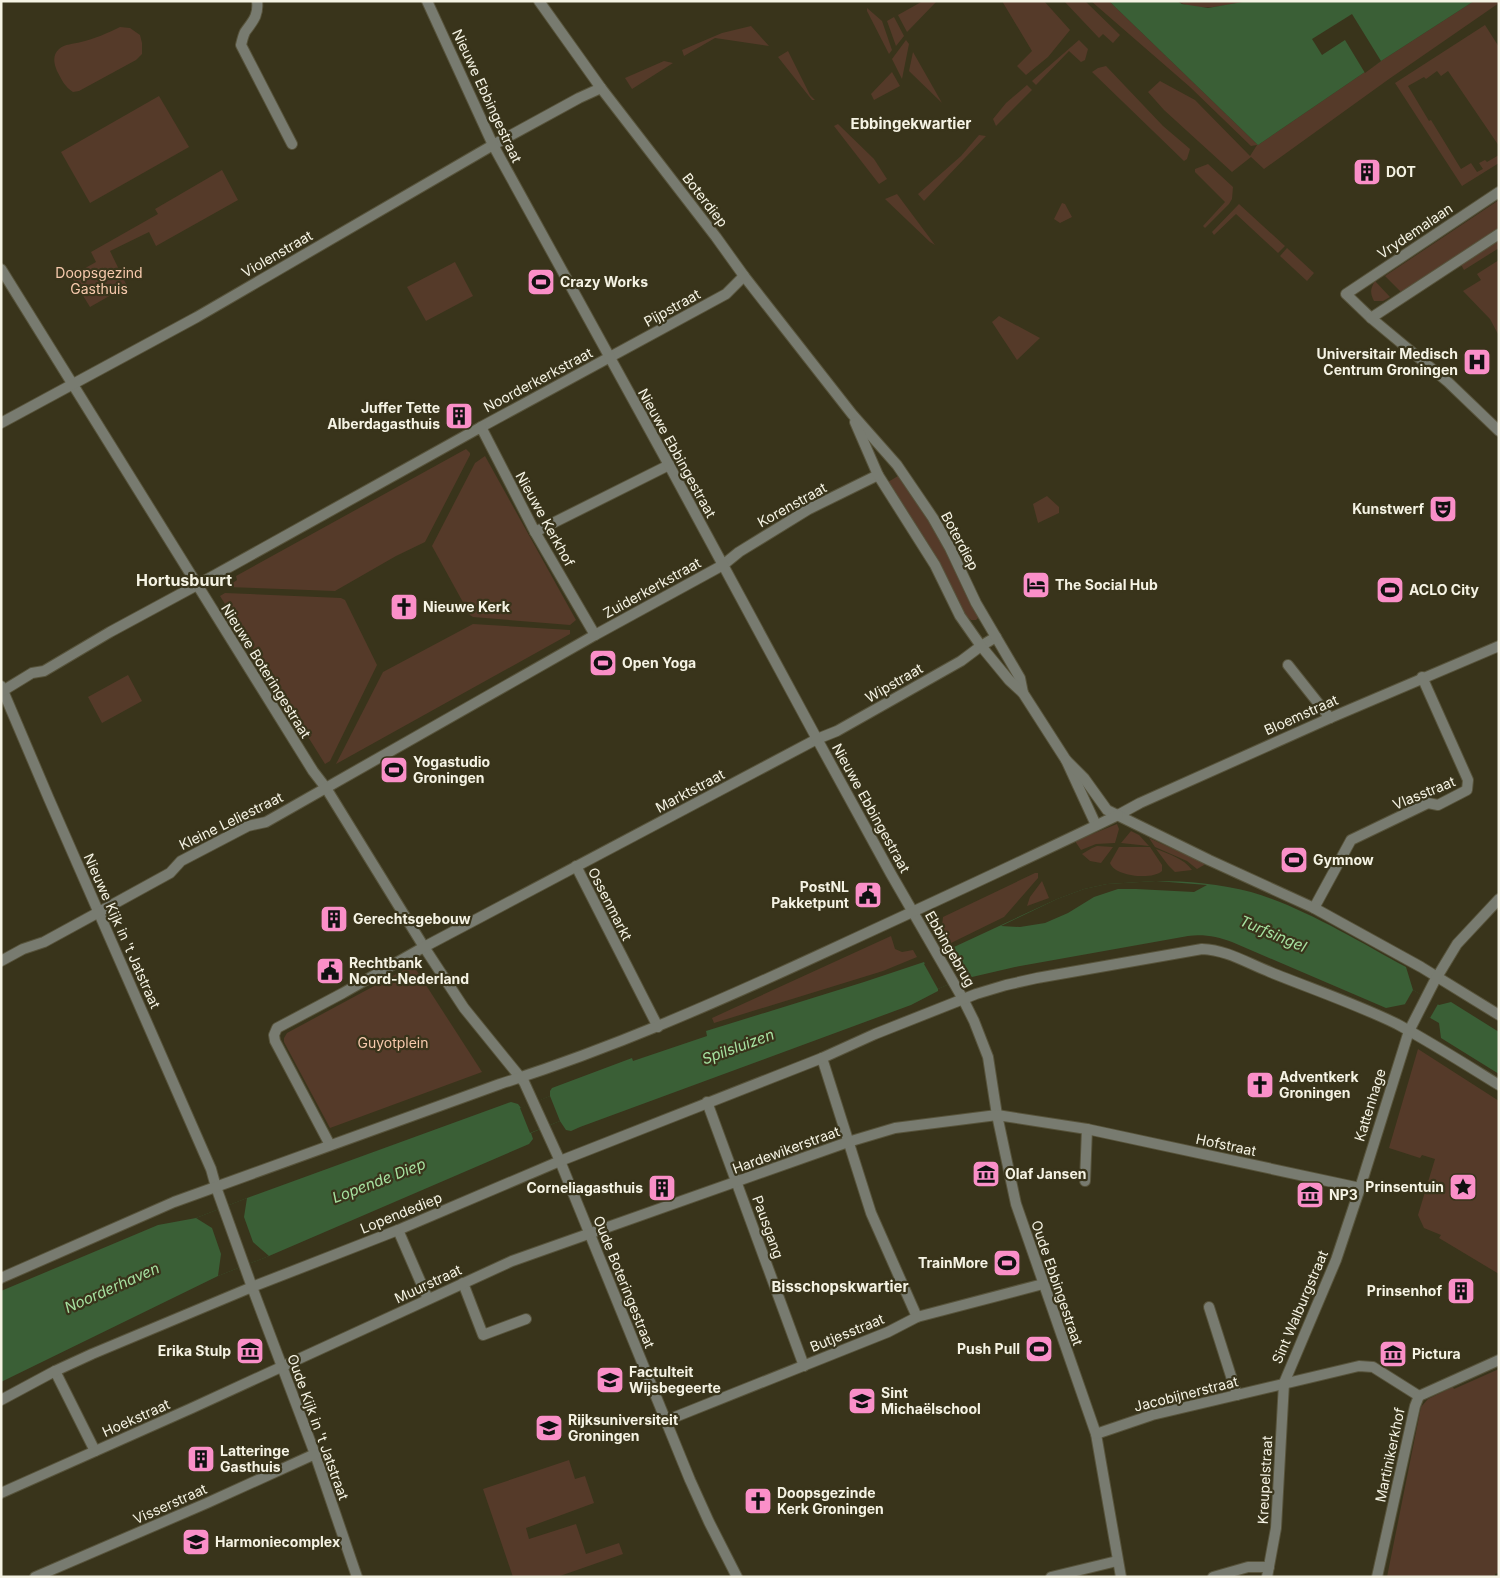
<svg xmlns="http://www.w3.org/2000/svg" width="1500" height="1578" font-family="Inter,sans-serif">
  <style>
    .green { fill: #553a29 }
    .water { fill: #3a5f36 }
    .pier { fill: #39341b }
    .lines { fill: none; stroke-linecap: round; stroke-linejoin: round }
    .minor-casing { stroke: #57533b; stroke-width: 12 }
    .tertiary-casing { stroke: #57533b; stroke-width: 12 }
    .minor { stroke: #787b70; stroke-width: 10 }
    .tertiary { stroke: #787b70; stroke-width: 10 }
    .labels { text-anchor: middle; stroke-width: 4.5; stroke-linejoin: round; paint-order: stroke }
    .street-label { font-size: 14px; fill: #f5f3e4; stroke: #39341b }
    .poi-label { font-size: 14px; font-weight: bold; fill: #f5f3e4; stroke: #39341b; text-anchor: start }
    .park-label { font-size: 14px; fill: #f7caad; stroke: #39341b }
    .neighbourhood-label { font-size: 15px; font-weight: bold; fill: #f5f3e4; stroke: #39341b }
    .water-label { font-size: 15px; font-style: italic; fill: #a6e1a0; stroke: #39341b }
    .quarter-label { font-size: 16px; font-weight: bold; fill: #f5f3e4; stroke: #39341b }
  </style>
  <rect width="100%" height="100%" fill="#39341b"/>
  <g class="green">
    <polygon points="923,1 937,1 907,32 898,15"/>
    <polygon points="1002,1 1044,1 1070,30 1048,57 1026,75 1017,66 1032,51"/>
    <polygon points="1064,1 1085,1 1120,35 1113,43 1103,34 1099,38"/>
    <polygon points="1091,1 1109,1 1258,145 1381,61 1474,1 1499,1 1499,3 1389,79 1264,169 1251,157 1232,172 1164,110 1148,92 1160,81 1195,100 1250,156 1257,145 1251,146 1190,87"/>
    <path d="M1177,1H1248C1225,5 1198,13 1177,1Z"/>
    <polygon points="867,8 882,21 892,50 889,54 867,11"/>
    <polygon points="894,17 904,36 896,46 887,21"/>
    <polygon points="1485,25 1499,47 1499,146 1448,71 1441,76 1437,71 1426,79 1424,77 1408,86 1429,121 1431,120 1461,169 1471,163 1477,172 1483,169 1479,163 1485,160 1487,162 1499,155 1499,163 1462,186 1395,83"/>
    <polygon points="751,26 769,46 715,38 684,56 682,50 722,33"/>
    <path d="M120,27L130,28L140,35L142,43V54L136,60L79,91L73,92C64,86 62,80 57,71C54,64 52,55 59,49C65,44 73,44 81,42C94,39 108,33 120,27Z"/>
    <polygon points="906,40 909,44 902,79 892,59"/>
    <polygon points="1079,40 1088,49 1085,60 1081,62 1069,51 1036,85 1032,81"/>
    <polygon points="788,51 810,95 815,100 812,100 778,57"/>
    <polygon points="913,52 942,103 909,71"/>
    <polygon points="664,61 673,63 632,89 625,78"/>
    <polygon points="1106,66 1163,126 1190,149 1187,159 1184,161 1092,72 1098,68"/>
    <polygon points="892,72 900,86 874,100 871,94"/>
    <polygon points="1027,85 1032,90 996,126 993,119 1006,103"/>
    <polygon points="159,96 189,147 90,203 61,152"/>
    <polygon points="838,124 874,159 887,179 879,184 834,126"/>
    <polygon points="979,135 986,136 924,201 918,194 961,156"/>
    <polygon points="1208,164 1233,187 1232,199 1229,204 1205,228 1203,226 1225,202 1195,172 1195,169"/>
    <polygon points="222,170 238,200 156,246 149,232 110,251 127,286 90,307 71,276 96,262 91,252 158,214 155,209"/>
    <polygon points="897,194 935,245 930,242 885,199"/>
    <polygon points="1499,200 1499,228 1401,292 1385,276"/>
    <polygon points="1062,203 1065,204 1072,217 1060,223 1054,219"/>
    <polygon points="1239,204 1285,246 1278,253 1236,214 1214,235 1212,232"/>
    <polygon points="1499,239 1499,248 1464,270 1460,263"/>
    <polygon points="1287,248 1314,273 1307,281 1280,256"/>
    <polygon points="1499,260 1499,336 1490,319 1463,291 1481,280 1477,274"/>
    <polygon points="455,262 473,296 426,321 407,287"/>
    <path d="M1375,281L1390,297L1383,301H1374C1370,293 1370,289 1375,281Z"/>
    <polygon points="999,316 1040,338 1017,360 992,322"/>
    <polygon points="466,449 470,453 470,455 425,542 396,556 335,591 227,587 237,580 236,576"/>
    <polygon points="485,456 576,620 570,625 473,617 470,615 432,546 475,463"/>
    <polygon points="898,476 914,497 941,540 979,617 976,620 971,620 962,612 933,552 888,482"/>
    <polygon points="1047,496 1059,507 1059,513 1038,523 1033,504"/>
    <polygon points="225,593 341,598 345,600 377,665 330,761 325,764 220,596"/>
    <polygon points="473,624 570,630 570,634 336,764 383,672"/>
    <polygon points="128,675 142,701 102,723 88,697"/>
    <polygon points="1117,824 1119,829 1115,843 1096,844 1081,850 1075,841"/>
    <polygon points="1131,831 1139,835 1149,846 1121,843"/>
    <polygon points="1149,838 1204,863 1204,865 1197,869 1187,861 1155,847"/>
    <polygon points="1097,846 1113,847 1101,863 1090,861 1082,854 1092,848"/>
    <path d="M1119,847H1150L1162,865V871C1153,880 1115,877 1110,863Z"/>
    <path d="M1156,849C1169,854 1183,858 1192,870L1175,872L1168,865Z"/>
    <polygon points="1035,873 1038,873 1038,878 1004,917 951,943 942,926 943,917"/>
    <polygon points="1042,881 1049,898 1027,906 1030,897"/>
    <polygon points="891,936 895,949 902,952 913,950 917,957 883,971 714,1023 712,1018"/>
    <polygon points="413,965 482,1072 330,1128 284,1042 284,1038 287,1033"/>
    <polygon points="1418,1049 1499,1101 1499,1274 1439,1238 1441,1235 1424,1228 1418,1215 1435,1159 1422,1155 1420,1158 1389,1148"/>
    <polygon points="1499,1369 1499,1573 1495,1574 1495,1577 1387,1577 1421,1407 1428,1399 1453,1387 1454,1389"/>
    <polygon points="569,1460 575,1479 585,1476 594,1503 526,1528 529,1539 576,1524 586,1554 619,1543 623,1554 557,1577 513,1577 483,1489"/>
  </g>
  <g class="water">
    <polygon points="1109,1 1177,1 1182,4 1208,8 1248,1 1474,1 1381,61 1258,145"/>
    <path d="M1156,881C1187,881 1221,884 1251,892C1303,907 1358,941 1406,967L1413,990L1439,1005L1451,1002L1499,1032V1074L1441,1038L1439,1023L1406,1004L1386,1008L1232,942C1218,937 1204,934 1188,936L1015,967L972,977L970,975L938,989V991L911,1005L580,1127L571,1131L566,1130L560,1121L531,1133L533,1139L529,1144L269,1256L218,1276L1,1382V1291L158,1225L196,1218L247,1198L511,1102L518,1104L521,1108L550,1096V1091L552,1088L632,1058L633,1061L707,1036L706,1031L864,982L924,962L925,964L955,950L954,947L1057,899L1084,889L1107,884Z"/>
  </g>
  <g class="pier">
    <polygon points="1352,14 1381,61 1365,73 1345,40 1322,55 1312,39"/>
    <polygon points="1156,881 1207,885 1194,892 1136,889 1118,889 1094,897 1068,913 1045,923 1020,927 1001,926 1057,899 1084,889 1107,884"/>
    <polygon points="955,950 970,975 938,989 924,964"/>
    <polygon points="1413,990 1438,1004 1430,1018 1405,1004"/>
    <polygon points="550,1096 560,1121 530,1133 520,1108"/>
    <polygon points="247,1198 244,1217 253,1242 269,1256 218,1276 221,1254 212,1228 196,1218"/>
  </g>
  <g class="lines">
    <defs>
      <g id="minor">
        <path d="M257,1C259,16 252,22 245,32C243,36 242,41 241,45L292,144"/>
        <polyline points="1,269 313,771 326,788 424,947 464,1008 524,1082 560,1161 690,1480 709,1522 737,1577"/>
        <polyline points="1,423 197,317 493,145 579,98 601,88"/>
        <polyline points="481,427 726,294 744,276"/>
        <polyline points="535,532 669,465"/>
        <polyline points="595,635 723,565 739,552 809,509 878,475"/>
        <polyline points="1288,665 1330,718"/>
        <polyline points="1,686 49,799 211,1169 216,1187"/>
        <polyline points="1,692 32,673 44,671 110,632 197,585 481,427 535,532 595,635 266,822 248,826 181,861 170,873 99,912 44,942 23,949 1,961"/>
        <polyline points="1118,815 1140,803 1330,718 1499,646"/>
        <polyline points="576,866 658,1027"/>
        <polyline points="1314,908 1351,840 1428,803 1438,805 1467,790 1468,780 1422,677"/>
        <polyline points="963,999 974,1021 988,1057 997,1115 1016,1204 1096,1434 1121,1577"/>
        <polyline points="822,1058 871,1213 917,1317"/>
        <polyline points="707,1102 804,1366"/>
        <polyline points="330,1145 275,1041 274,1035 277,1028 343,993 424,947 817,739 837,731 961,661 981,646 996,637"/>
        <polyline points="1085,1181 1087,1129"/>
        <polyline points="398,1230 428,1299"/>
        <polyline points="463,1283 483,1335 526,1319"/>
        <polyline points="1209,1307 1237,1395"/>
        <polyline points="55,1371 95,1451"/>
        <polyline points="1,1400 55,1371 92,1354 252,1287 315,1454 357,1577"/>
        <polyline points="665,1421 888,1332 917,1317 1043,1284"/>
        <polyline points="1096,1434 1152,1415 1359,1366 1373,1367 1419,1396"/>
        <polyline points="1,1493 192,1408 512,1261 848,1142 895,1128 997,1115 1087,1129 1360,1188"/>
        <polyline points="35,1577 207,1503 315,1454"/>
        <polyline points="1051,1577 1117,1561"/>
        <polyline points="1213,1577 1248,1567 1269,1567"/>
        <polyline points="1267,1577 1276,1528 1284,1383 1336,1260 1360,1188 1409,1031"/>
        <polyline points="1377,1577 1415,1406 1419,1396 1499,1360"/>
      </g>
      <g id="tertiary">
        <polyline points="427,1 493,145 669,465 817,739 891,874 963,999"/>
        <polyline points="539,1 601,88 716,237 744,276 852,414 897,465 933,518 950,548 976,603 1020,678 1023,693"/>
        <polyline points="1499,192 1346,294 1371,318 1448,382 1499,431"/>
        <polyline points="1371,318 1499,234"/>
        <polyline points="855,422 878,475 935,565 960,616 981,646 1009,680 1023,693 1066,760 1096,825"/>
        <polyline points="1066,760 1084,778 1107,810 1209,860 1314,908 1421,967 1499,1015"/>
        <polyline points="1409,1031 1434,982 1457,944 1499,899"/>
        <path d="M216,1187L252,1287L398,1230L560,1161L822,1058L875,1034L976,994L1006,985L1037,978L1202,949C1227,950 1247,963 1270,972C1312,989 1356,1004 1397,1024C1432,1043 1465,1064 1499,1085"/>
        <path d="M1,1278L174,1202L500,1084C610,1049 715,1003 819,955C919,909 1019,863 1118,815"/>
      </g>
    </defs>
    <use href="#minor" class="minor-casing"/>
    <use href="#tertiary" class="tertiary-casing"/>
    <use href="#minor" class="minor"/>
    <use href="#tertiary" class="tertiary"/>
  </g>
  <defs>
    <symbol id="building-square" viewBox="-11 -11 22 22"><rect x="-9" y="-9" width="18" height="18" rx="4" fill="#fa8fc8" stroke="#39341b"/><path d="M-4-6H4V6H1V3H-1V6H-4ZM-2.5-4.3h1.7v1.8h-1.7ZM.8-4.3h1.7v1.8H.8ZM-2.5-1h1.7V.8h-1.7ZM.8-1h1.7V.8H.8Z" fill="#111"/></symbol>
    <symbol id="stadium-square" viewBox="-11 -11 22 22"><rect x="-9" y="-9" width="18" height="18" rx="4" fill="#fa8fc8" stroke="#39341b"/><path d="M0-5a6.5 5 0 1 0 0 10a6.5 5 0 1 0 0-10ZM-3.5-1.8h7v3.6h-7Z" fill="#111"/></symbol>
    <symbol id="hospital-square" viewBox="-11 -11 22 22"><rect x="-9" y="-9" width="18" height="18" rx="4" fill="#fa8fc8" stroke="#39341b"/><path d="M-5-5h3v3.5h4V-5h3V5h-3V1.5h-4V5h-3Z" fill="#111"/></symbol>
    <symbol id="theatre-square" viewBox="-11 -11 22 22"><rect x="-9" y="-9" width="18" height="18" rx="4" fill="#fa8fc8" stroke="#39341b"/><path d="M-5-5.5Q0-4 5-5.5V0Q5 5 0 6Q-5 5-5 0ZM-3.3-2.5H-1v1.5H-3.3ZM1-2.5H3.3v1.5H1ZM-2.8 1Q0 5.5 2.8 1Z" fill="#111"/></symbol>
    <symbol id="hotel-square" viewBox="-11 -11 22 22"><rect x="-9" y="-9" width="18" height="18" rx="4" fill="#fa8fc8" stroke="#39341b"/><path d="M-6-4.5h1.5V1H6V5H4.5V3h-9V5H-6ZM-4 0a1.8 1.8 0 1 1 3.6 0ZM.5 0V-2.5h3Q6-2.5 6 0Z" fill="#111"/></symbol>
    <symbol id="church-square" viewBox="-11 -11 22 22"><rect x="-9" y="-9" width="18" height="18" rx="4" fill="#fa8fc8" stroke="#39341b"/><path d="M-1.2-6h2.4v3.5h3.3v2.4h-3.3V6h-2.4V-.1h-3.3v-2.4h3.3Z" fill="#111"/></symbol>
    <symbol id="civic-square" viewBox="-11 -11 22 22"><rect x="-9" y="-9" width="18" height="18" rx="4" fill="#fa8fc8" stroke="#39341b"/><path d="M-.6-6.5H3V-4.5H.6V-3L4-1V1h2V6H-6V1h2V-1L-.6-3ZM-1.2 2.5V6h2.4V2.5Z" fill="#111"/></symbol>
    <symbol id="museum-square" viewBox="-11 -11 22 22"><rect x="-9" y="-9" width="18" height="18" rx="4" fill="#fa8fc8" stroke="#39341b"/><path d="M0-6L6-3V-2H-6V-3ZM-5-1h2V3h-2ZM-1-1h2V3h-2ZM3-1h2V3H3ZM-6 4H6V6H-6Z" fill="#111"/></symbol>
    <symbol id="sight-square" viewBox="-11 -11 22 22"><rect x="-9" y="-9" width="18" height="18" rx="4" fill="#fa8fc8" stroke="#39341b"/><path d="M0-6L1.8-2.2L6-1.7L2.9 1.2L3.7 5.4L0 3.3L-3.7 5.4L-2.9 1.2L-6-1.7L-1.8-2.2Z" fill="#111"/></symbol>
    <symbol id="university-square" viewBox="-11 -11 22 22"><rect x="-9" y="-9" width="18" height="18" rx="4" fill="#fa8fc8" stroke="#39341b"/><path d="M0-5L7-2L0 1L-7-2ZM-4 1L0 2.5L4 1V4Q0 6-4 4Z" fill="#111"/></symbol>
    <symbol id="school-square" viewBox="-11 -11 22 22"><rect x="-9" y="-9" width="18" height="18" rx="4" fill="#fa8fc8" stroke="#39341b"/><path d="M0-5L7-2L0 1L-7-2ZM-4 1L0 2.5L4 1V4Q0 6-4 4Z" fill="#111"/></symbol>
  </defs>
  <g fill-rule="evenodd">
    <use href="#building-square" x="1351" y="156" width="32" height="32"/>
    <use href="#stadium-square" x="525" y="266" width="32" height="32"/>
    <use href="#hospital-square" x="1461" y="346" width="32" height="32"/>
    <use href="#building-square" x="443" y="400" width="32" height="32"/>
    <use href="#theatre-square" x="1427" y="493" width="32" height="32"/>
    <use href="#hotel-square" x="1020" y="569" width="32" height="32"/>
    <use href="#stadium-square" x="1374" y="574" width="32" height="32"/>
    <use href="#church-square" x="388" y="591" width="32" height="32"/>
    <use href="#stadium-square" x="587" y="647" width="32" height="32"/>
    <use href="#stadium-square" x="378" y="754" width="32" height="32"/>
    <use href="#stadium-square" x="1278" y="844" width="32" height="32"/>
    <use href="#civic-square" x="852" y="879" width="32" height="32"/>
    <use href="#building-square" x="318" y="903" width="32" height="32"/>
    <use href="#civic-square" x="314" y="955" width="32" height="32"/>
    <use href="#church-square" x="1244" y="1069" width="32" height="32"/>
    <use href="#museum-square" x="970" y="1158" width="32" height="32"/>
    <use href="#sight-square" x="1447" y="1171" width="32" height="32"/>
    <use href="#building-square" x="646" y="1172" width="32" height="32"/>
    <use href="#museum-square" x="1294" y="1179" width="32" height="32"/>
    <use href="#stadium-square" x="991" y="1247" width="32" height="32"/>
    <use href="#building-square" x="1445" y="1275" width="32" height="32"/>
    <use href="#stadium-square" x="1023" y="1333" width="32" height="32"/>
    <use href="#museum-square" x="234" y="1335" width="32" height="32"/>
    <use href="#museum-square" x="1377" y="1338" width="32" height="32"/>
    <use href="#university-square" x="594" y="1364" width="32" height="32"/>
    <use href="#school-square" x="846" y="1385" width="32" height="32"/>
    <use href="#university-square" x="533" y="1412" width="32" height="32"/>
    <use href="#building-square" x="185" y="1443" width="32" height="32"/>
    <use href="#church-square" x="742" y="1485" width="32" height="32"/>
    <use href="#university-square" x="180" y="1526" width="32" height="32"/>
  </g>
  <g class="labels">
    <g class="street-label">
      <text transform="translate(487 96) rotate(65)" y="5">Nieuwe Ebbingestraat</text>
      <text transform="translate(705 200) rotate(52)" y="5">Boterdiep</text>
      <text transform="translate(1415 231) rotate(-34)" y="5">Vrydemalaan</text>
      <text transform="translate(277 254) rotate(-30)" y="5">Violenstraat</text>
      <text transform="translate(672 308) rotate(-29)" y="5">Pijpstraat</text>
      <text transform="translate(538 380) rotate(-28)" y="5">Noorderkerkstraat</text>
      <text transform="translate(677 453) rotate(61)" y="5">Nieuwe Ebbingestraat</text>
      <text transform="translate(792 505) rotate(-29)" y="5">Korenstraat</text>
      <text transform="translate(545 519) rotate(61)" y="5">Nieuwe Kerkhof</text>
      <text transform="translate(960 541) rotate(62)" y="5">Boterdiep</text>
      <text transform="translate(652 588) rotate(-29)" y="5">Zuiderkerkstraat</text>
      <text transform="translate(266 671) rotate(58)" y="5">Nieuwe Boteringestraat</text>
      <text transform="translate(894 683) rotate(-30)" y="5">Wipstraat</text>
      <text transform="translate(1301 715) rotate(-24)" y="5">Bloemstraat</text>
      <text transform="translate(690 791) rotate(-28)" y="5">Marktstraat</text>
      <text transform="translate(1424 793) rotate(-22)" y="5">Vlasstraat</text>
      <text transform="translate(871 808) rotate(61)" y="5">Nieuwe Ebbingestraat</text>
      <text transform="translate(231 821) rotate(-26)" y="5">Kleine Leliestraat</text>
      <text transform="translate(610 904) rotate(63)" y="5">Ossenmarkt</text>
      <text transform="translate(122 931) rotate(66)" y="5">Nieuwe Kijk in 't Jatstraat</text>
      <text transform="translate(950 949) rotate(60)" y="5">Ebbingebrug</text>
      <text transform="translate(1370 1105) rotate(-73)" y="5">Kattenhage</text>
      <text transform="translate(1226 1145) rotate(12)" y="5">Hofstraat</text>
      <text transform="translate(786 1150) rotate(-20)" y="5">Hardewikerstraat</text>
      <text transform="translate(401 1213) rotate(-22)" y="5">Lopendediep</text>
      <text transform="translate(768 1227) rotate(70)" y="5">Pausgang</text>
      <text transform="translate(624 1282) rotate(68)" y="5">Oude Boteringestraat</text>
      <text transform="translate(1057 1283) rotate(71)" y="5">Oude Ebbingestraat</text>
      <text transform="translate(428 1284) rotate(-25)" y="5">Muurstraat</text>
      <text transform="translate(1300 1307) rotate(-67)" y="5">Sint Walburgstraat</text>
      <text transform="translate(847 1333) rotate(-22)" y="5">Butjesstraat</text>
      <text transform="translate(1186 1394) rotate(-14)" y="5">Jacobijnerstraat</text>
      <text transform="translate(136 1418) rotate(-24)" y="5">Hoekstraat</text>
      <text transform="translate(318 1427) rotate(70)" y="5">Oude Kijk in 't Jatstraat</text>
      <text transform="translate(1390 1455) rotate(-78)" y="5">Martinikerkhof</text>
      <text transform="translate(1265 1480) rotate(-87)" y="5">Kreupelstraat</text>
      <text transform="translate(170 1504) rotate(-24)" y="5">Visserstraat</text>
    </g>
    <g class="poi-label">
      <text x="1386" y="177">DOT</text>
      <text x="560" y="287">Crazy Works</text>
      <text x="1458" y="359" text-anchor="end">Universitair Medisch<tspan x="1458" dy="16">Centrum Groningen</tspan></text>
      <text x="440" y="413" text-anchor="end">Juffer Tette<tspan x="440" dy="16">Alberdagasthuis</tspan></text>
      <text x="1424" y="514" text-anchor="end">Kunstwerf</text>
      <text x="1055" y="590">The Social Hub</text>
      <text x="1409" y="595">ACLO City</text>
      <text x="423" y="612">Nieuwe Kerk</text>
      <text x="622" y="668">Open Yoga</text>
      <text x="413" y="767">Yogastudio<tspan x="413" dy="16">Groningen</tspan></text>
      <text x="1313" y="865">Gymnow</text>
      <text x="849" y="892" text-anchor="end">PostNL<tspan x="849" dy="16">Pakketpunt</tspan></text>
      <text x="353" y="924">Gerechtsgebouw</text>
      <text x="349" y="968">Rechtbank<tspan x="349" dy="16">Noord-Nederland</tspan></text>
      <text x="1279" y="1082">Adventkerk<tspan x="1279" dy="16">Groningen</tspan></text>
      <text x="1005" y="1179">Olaf Jansen</text>
      <text x="1444" y="1192" text-anchor="end">Prinsentuin</text>
      <text x="643" y="1193" text-anchor="end">Corneliagasthuis</text>
      <text x="1329" y="1200">NP3</text>
      <text x="988" y="1268" text-anchor="end">TrainMore</text>
      <text x="1442" y="1296" text-anchor="end">Prinsenhof</text>
      <text x="1020" y="1354" text-anchor="end">Push Pull</text>
      <text x="231" y="1356" text-anchor="end">Erika Stulp</text>
      <text x="1412" y="1359">Pictura</text>
      <text x="629" y="1377">Factulteit<tspan x="629" dy="16">Wijsbegeerte</tspan></text>
      <text x="881" y="1398">Sint<tspan x="881" dy="16">Michaëlschool</tspan></text>
      <text x="568" y="1425">Rijksuniversiteit<tspan x="568" dy="16">Groningen</tspan></text>
      <text x="220" y="1456">Latteringe<tspan x="220" dy="16">Gasthuis</tspan></text>
      <text x="777" y="1498">Doopsgezinde<tspan x="777" dy="16">Kerk Groningen</tspan></text>
      <text x="215" y="1547">Harmoniecomplex</text>
    </g>
    <g class="park-label">
      <text x="99" y="278">Doopsgezind<tspan x="99" dy="16">Gasthuis</tspan></text>
      <text x="393" y="1048">Guyotplein</text>
    </g>
    <g class="neighbourhood-label">
      <text x="911" y="129">Ebbingekwartier</text>
      <text x="840" y="1292">Bisschopskwartier</text>
    </g>
    <g class="water-label">
      <text transform="translate(1273 934) rotate(23)" y="5">Turfsingel</text>
      <text transform="translate(738 1047) rotate(-20)" y="5">Spilsluizen</text>
      <text transform="translate(379 1181) rotate(-21)" y="5">Lopende Diep</text>
      <text transform="translate(112 1288) rotate(-24)" y="5">Noorderhaven</text>
    </g>
    <g class="quarter-label">
      <text x="184" y="586">Hortusbuurt</text>
    </g>
  </g>
  <rect width="1500" height="1578" fill="none" stroke="#f5f3e4" stroke-width="5"/>
</svg>
